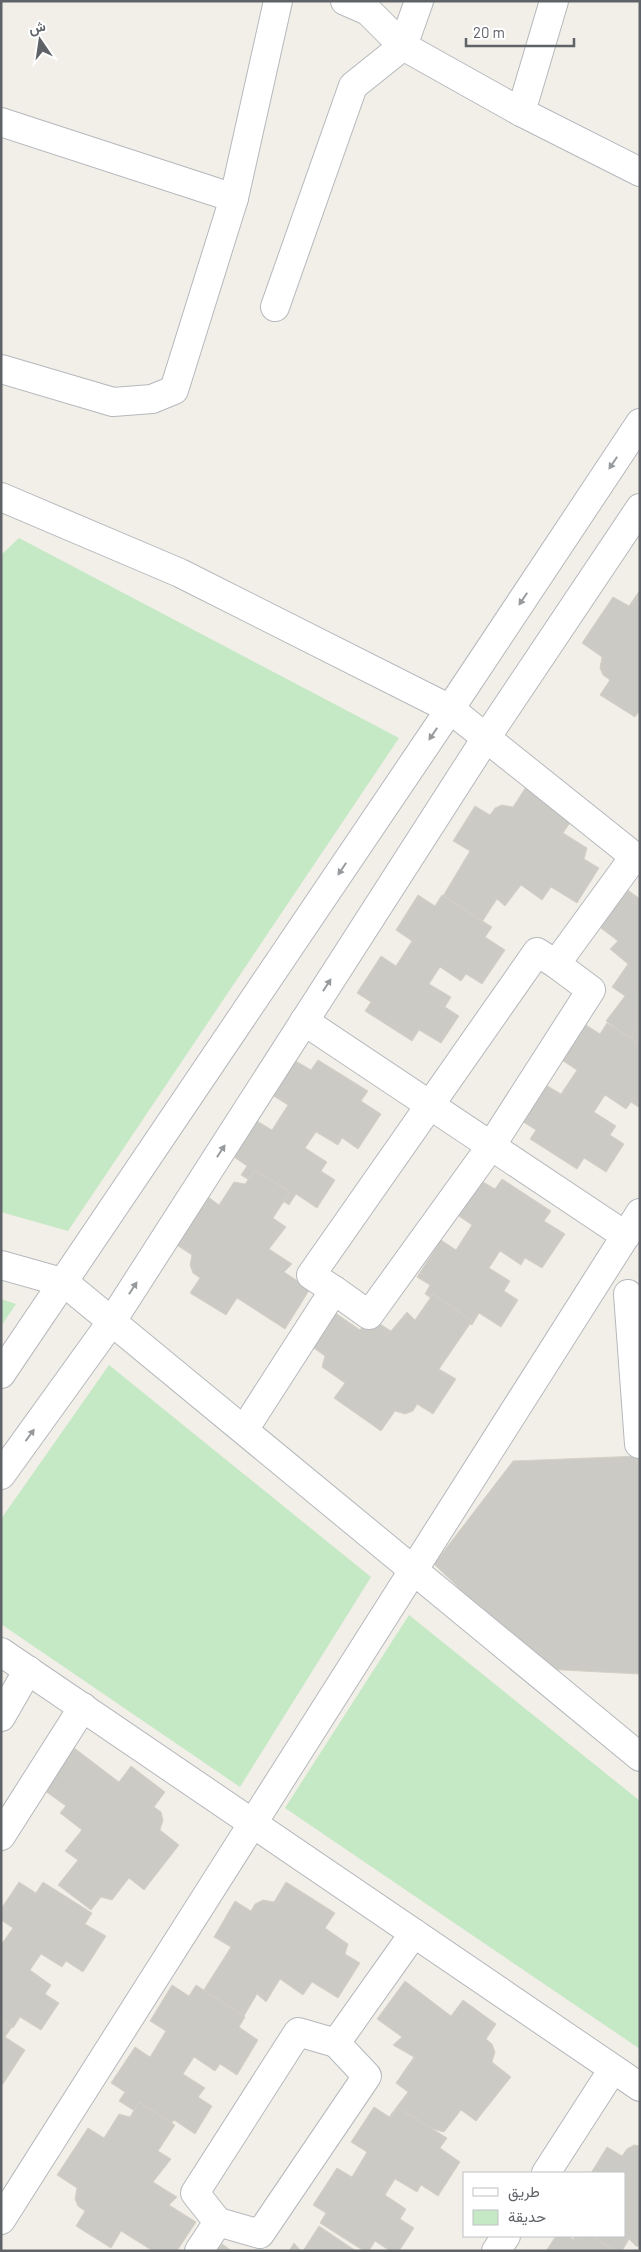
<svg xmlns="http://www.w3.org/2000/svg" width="641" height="2252" font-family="Barlow,Vazirmatn,sans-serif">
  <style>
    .green { fill: #c5e8c5 }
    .building { fill: #cccac5; stroke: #d6d1c6 }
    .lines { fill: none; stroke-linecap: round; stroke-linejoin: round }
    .minor-casing { stroke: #b5b8bc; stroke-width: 30 }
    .minor { stroke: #fff; stroke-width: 28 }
    .oneway { fill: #979a9d }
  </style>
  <rect width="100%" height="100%" fill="#f1efe8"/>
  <g class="green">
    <polygon points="19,538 399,738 68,1231 1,1212 1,555"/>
    <polygon points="1,1299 16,1304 1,1326"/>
    <polygon points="109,1365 371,1577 240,1787 1,1624 1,1519"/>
    <polygon points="409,1615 640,1801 640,2049 285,1808"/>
  </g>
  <g class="building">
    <polygon points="640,590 640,710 635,717 600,695 610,680 603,675 600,668 602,657 582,643 613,597 629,606"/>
    <polygon points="526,787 574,817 563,833 587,848 584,859 599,868 577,903 551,887 542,900 521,885 505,906 497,899 480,925 440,901 470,851 453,841 475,806 490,815 495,808 502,805 513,807"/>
    <polygon points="621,885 640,899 639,1046 606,1021 625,996 612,987 628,964 610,949 618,941 593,922"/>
    <polygon points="418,895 435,906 442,895 492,927 485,937 505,950 482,984 466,974 461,981 440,967 429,984 451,997 445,1007 459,1016 441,1043 419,1030 412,1041 365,1011 371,1002 357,993 381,956 396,966 412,941 396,930"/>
    <polygon points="583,1023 600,1034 607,1023 640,1044 640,1108 631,1102 626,1109 605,1095 594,1112 616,1126 610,1135 624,1144 606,1172 584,1158 577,1169 530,1139 536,1130 522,1121 546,1085 561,1094 577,1070 560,1059"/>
    <polygon points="294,1060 311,1070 318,1060 368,1091 361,1101 381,1114 358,1149 342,1138 338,1145 316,1132 305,1148 327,1162 321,1171 335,1180 317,1208 296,1194 289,1205 241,1175 247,1166 234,1157 257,1121 272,1130 288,1105 272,1095"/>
    <polygon points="255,1170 290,1192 273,1218 286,1227 269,1249 292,1264 284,1272 310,1289 285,1329 237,1298 226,1315 190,1293 200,1278 193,1273 190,1265 192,1255 172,1242 204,1194 219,1205 234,1182 245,1184"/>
    <polygon points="478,1179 495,1189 502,1179 551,1211 544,1221 565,1234 542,1268 525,1258 521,1265 500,1251 489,1268 510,1281 504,1291 518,1300 501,1327 479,1313 472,1325 425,1294 430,1285 417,1277 441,1240 456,1250 472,1225 456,1214"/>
    <polygon points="433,1294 472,1321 439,1369 456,1379 433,1414 417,1404 413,1411 405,1414 395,1411 381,1431 334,1398 345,1383 322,1367 325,1356 311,1346 334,1312 360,1330 369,1317 391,1331 407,1312 415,1320"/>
    <polygon points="640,1456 640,1674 543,1669 434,1564 513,1461"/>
    <polygon points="73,1747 119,1782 131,1766 165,1792 154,1807 161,1812 163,1820 160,1830 179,1845 144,1890 129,1878 112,1900 101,1897 91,1910 58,1885 78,1860 65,1851 82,1830 60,1813 66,1806 41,1788"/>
    <polygon points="19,1882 36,1893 43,1882 92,1913 85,1924 106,1936 83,1972 66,1961 62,1967 41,1954 30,1970 51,1985 45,1994 59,2003 41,2030 20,2017 13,2028 1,2021 1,1945 13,1928 1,1920 1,1909"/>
    <polygon points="286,1882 335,1913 325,1928 348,1944 345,1954 360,1963 338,1998 312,1982 303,1995 280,1979 266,2002 257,1994 241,2021 200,1996 231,1947 214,1937 235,1901 251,1911 255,1904 263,1900 274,1902"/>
    <polygon points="405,1981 451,2016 463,2000 496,2024 486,2039 492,2044 495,2052 492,2062 511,2077 476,2121 461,2110 444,2132 433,2129 422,2142 389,2117 408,2092 396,2083 414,2057 393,2045 402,2037 377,2019"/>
    <polygon points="172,1985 189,1996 196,1985 245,2017 239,2027 258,2040 237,2075 220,2064 215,2071 194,2057 183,2074 205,2088 198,2097 212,2106 195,2134 174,2120 166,2131 119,2101 125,2092 111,2083 135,2047 150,2057 166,2031 150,2021"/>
    <polygon points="1,2020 12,2027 5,2037 25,2050 3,2084 1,2083"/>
    <polygon points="139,2102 175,2125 158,2151 171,2159 153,2182 177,2197 169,2205 196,2222 177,2251 153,2251 121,2231 111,2248 76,2226 85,2211 78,2206 75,2199 77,2188 57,2175 88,2128 104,2138 119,2114 130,2117"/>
    <polygon points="374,2107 391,2118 397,2107 447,2138 440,2148 460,2162 438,2196 421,2185 417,2192 395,2179 385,2195 406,2209 400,2219 414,2228 399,2251 390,2251 375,2241 369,2251 364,2251 320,2223 326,2213 313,2205 337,2168 352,2177 367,2152 351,2142"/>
    <polygon points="634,2145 640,2146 640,2243 637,2247 629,2239 622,2251 588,2251 572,2241 576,2236 625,2236 625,2173 591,2173 607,2147 622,2156 627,2149"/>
    <polygon points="319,2226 356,2251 303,2251"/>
    <polygon points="556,2236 568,2236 576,2241 580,2236 592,2236 615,2251 546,2251"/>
    <polygon points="294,2243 301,2251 289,2251"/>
    <polygon points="222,2244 232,2251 217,2251"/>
  </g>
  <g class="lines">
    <defs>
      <g id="minor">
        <polyline points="345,1 368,11 403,46 521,112 640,172"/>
        <polyline points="521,112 554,1"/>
        <polyline points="1,122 234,198"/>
        <polyline points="275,307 353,86 403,46 419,1"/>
        <polyline points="1,369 113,402 152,399 174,390 234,198 278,1"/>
        <polyline points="1,497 180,573 450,709 640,861"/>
        <polyline points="304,1021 626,1236"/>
        <polyline points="1,1265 65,1283 640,1757"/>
        <polyline points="334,1290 369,1315 491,1146 591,990 556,964"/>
        <polyline points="628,1294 639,1444"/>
        <polyline points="1,1374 450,709 640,423"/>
        <polyline points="244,1430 334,1290 311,1275 537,952 556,964 634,857"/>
        <polyline points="1,1475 112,1321 486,738 640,508"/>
        <polyline points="1,1652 640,2087"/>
        <polyline points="1,1717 28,1670"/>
        <polyline points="1,1836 83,1707"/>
        <polyline points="546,2173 613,2069"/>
        <polyline points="1,2220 640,1213"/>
        <polyline points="218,2222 260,2234 367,2076 336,2043"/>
        <polyline points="199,2251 218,2222 195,2193 298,2032 336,2043 414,1933"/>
        <polyline points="496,2251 506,2236"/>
      </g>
    </defs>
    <use href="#minor" class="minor-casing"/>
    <use href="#minor" class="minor"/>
  </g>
  <defs><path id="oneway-solid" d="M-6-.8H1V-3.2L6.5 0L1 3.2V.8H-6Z" transform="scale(1.25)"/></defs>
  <g class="oneway">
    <use href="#oneway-solid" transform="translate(613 463) rotate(124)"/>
    <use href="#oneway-solid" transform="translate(523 599) rotate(124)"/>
    <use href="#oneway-solid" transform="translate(433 734) rotate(124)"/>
    <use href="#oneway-solid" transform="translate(342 869) rotate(124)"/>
    <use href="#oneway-solid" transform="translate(327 985) rotate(-57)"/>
    <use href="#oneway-solid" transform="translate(221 1151) rotate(-57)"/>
    <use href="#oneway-solid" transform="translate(133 1288) rotate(-57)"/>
    <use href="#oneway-solid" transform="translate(30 1435) rotate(-54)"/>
  </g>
  <rect width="641" height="2252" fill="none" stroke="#5f6368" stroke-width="5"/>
  <rect x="463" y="2172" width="162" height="65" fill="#ffffff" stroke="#bfc1c3"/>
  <rect x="473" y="2188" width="25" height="8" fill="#ffffff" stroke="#bfc1c3"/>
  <text x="508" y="2197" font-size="15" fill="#5f6368">طريق</text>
  <rect x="473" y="2210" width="25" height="15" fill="#c5e8c5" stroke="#bfc1c3"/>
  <text x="508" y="2222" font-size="15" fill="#5f6368">حديقة</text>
  <g transform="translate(40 40) rotate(347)" stroke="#ffffff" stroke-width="4" paint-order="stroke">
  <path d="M0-4L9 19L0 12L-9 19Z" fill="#5f6368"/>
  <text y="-8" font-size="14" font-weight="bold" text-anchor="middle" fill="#5f6368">ش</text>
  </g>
  <path d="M466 38v8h108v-8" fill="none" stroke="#5f6368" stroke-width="2.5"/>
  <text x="473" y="38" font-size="15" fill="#5f6368" stroke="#ffffff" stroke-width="4" paint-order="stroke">20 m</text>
</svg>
